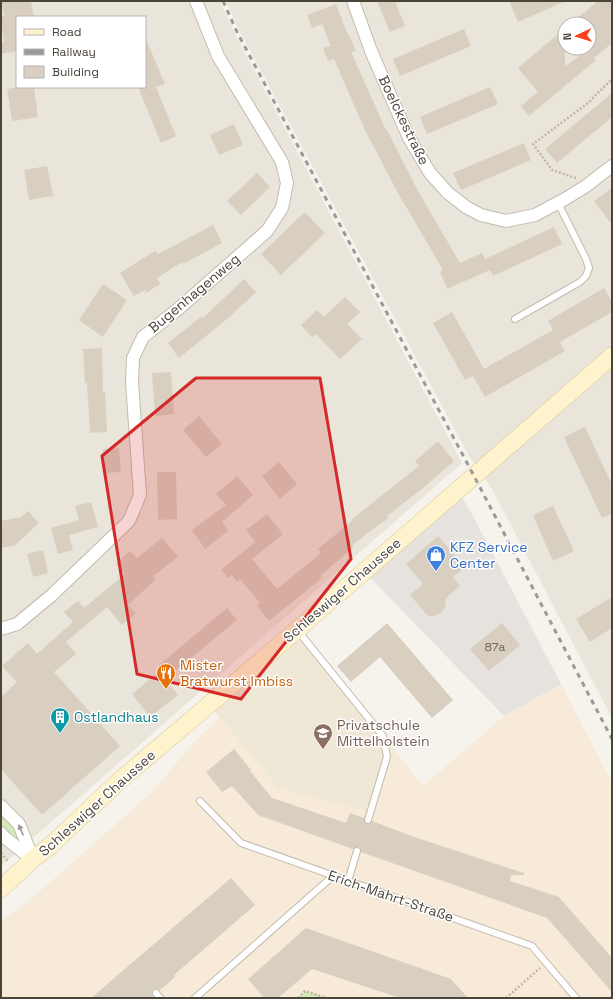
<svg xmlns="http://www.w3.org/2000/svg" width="613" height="999" font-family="'Space Grotesk',sans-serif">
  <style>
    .residential { fill: #eae5da; fill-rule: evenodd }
    .commercial { fill: #f7ead8 }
    .industrial { fill: #e6e2dd }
    .education { fill: #efe8d6 }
    .green { fill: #d2eab5 }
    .building { fill: #d8cfc1 }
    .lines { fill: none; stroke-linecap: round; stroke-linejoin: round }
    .service-casing { stroke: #c2bbae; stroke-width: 8 }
    .minor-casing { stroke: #c2bbae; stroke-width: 14 }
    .secondary-casing { stroke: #d6c79b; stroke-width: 18 }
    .path { stroke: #c4b79f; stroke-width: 2.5; stroke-dasharray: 2 2; stroke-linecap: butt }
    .service { stroke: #fff; stroke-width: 6 }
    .minor { stroke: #fff; stroke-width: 12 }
    .secondary { stroke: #fff3cd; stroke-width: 17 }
    .rail { stroke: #9a9a9a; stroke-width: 3; stroke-dasharray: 5 5; stroke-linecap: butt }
    .oneway { fill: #9c9892 }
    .marked { fill: #d62828; fill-opacity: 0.2; stroke: #d62828; stroke-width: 3; stroke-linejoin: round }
    .labels { text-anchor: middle; stroke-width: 3; stroke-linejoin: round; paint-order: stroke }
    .number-label { font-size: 12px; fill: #6e675b }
    .street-label { font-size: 14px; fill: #4b4439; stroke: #fff }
    .shop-label { font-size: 14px; fill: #366cbe; stroke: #fff; text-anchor: start }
    .food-label { font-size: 14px; fill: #c56008; stroke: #fff; text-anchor: start }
    .culture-label { font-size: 14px; fill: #0d838f; stroke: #fff; text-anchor: start }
    .education-label { font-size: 14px; fill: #785e54; stroke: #fff; text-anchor: start }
  </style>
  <rect width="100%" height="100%" fill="#f6f3ec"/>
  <g class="residential">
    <path d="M1,1H220L235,34L462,463L1,866ZM17,17H145V87H17Z"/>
    <path d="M226,1H612V718L492,489L469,456L239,30ZM565,24H589V48H565Z"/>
  </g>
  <polygon class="commercial" points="561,684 612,783 612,998 1,998 1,921 31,899 151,793 195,741 220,717 278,788 383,736 423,786 504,716"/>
  <polygon class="industrial" points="458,490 473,516 561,684 504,716 364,571"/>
  <polygon class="education" points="297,630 383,736 387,757 371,812 278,788 220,717 208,705"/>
  <g class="green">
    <polygon points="1,806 32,856 1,833"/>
    <polygon points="305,991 327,998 298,998"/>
  </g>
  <g class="building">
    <polygon points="1,1 31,1 34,17 17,17 17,51 1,54 1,42 4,42 1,21 1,16 4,16"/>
    <polygon points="377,1 395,1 405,26 390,32"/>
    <polygon points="509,1 566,1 518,22"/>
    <polygon points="598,1 612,1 612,43 594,58 596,60 529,116 521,106 538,92 518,68 565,28 565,67 589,48 589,24 570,24"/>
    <polygon points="336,4 348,35 349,35 356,51 351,52 386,130 387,130 418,191 460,263 482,253 485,259 554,227 562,244 493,276 490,270 447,289 440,272 443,270 398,193 365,130 334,59 328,61 323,48 331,46 322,24 312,28 307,15"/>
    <polygon points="464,29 471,46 400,76 393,59"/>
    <polygon points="145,37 165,84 156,87 176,136 161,143 138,87 145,87"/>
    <polygon points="20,87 34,87 38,117 12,121 7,89"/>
    <polygon points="490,87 498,104 427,134 420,117"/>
    <polygon points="612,93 612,117 557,163 545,149"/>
    <polygon points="234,124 243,145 219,155 210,135"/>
    <polygon points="524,143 531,160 461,190 453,173"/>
    <polygon points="47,166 53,196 29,200 24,170"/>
    <polygon points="257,173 270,187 241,215 227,201"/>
    <polygon points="612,188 612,225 594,201"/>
    <polygon points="305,212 325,233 281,275 261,254"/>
    <polygon points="213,225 222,243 183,264 182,262 157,278 160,284 146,293 145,290 134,296 120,273 155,251 158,254"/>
    <polygon points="244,279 256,292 227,319 179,358 168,343 202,316 203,318"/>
    <polygon points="103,284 127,300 103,337 79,320"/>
    <polygon points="604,288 612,302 612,312 560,342 565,351 485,397 473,376 465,380 433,323 452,312 484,369 553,330 548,321"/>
    <polygon points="345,297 360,312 347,324 362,339 340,359 316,334 312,337 301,325 317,310 324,317"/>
    <polygon points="102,348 103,393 105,392 107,432 90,433 87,383 85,383 83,349"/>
    <polygon points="171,372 174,414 155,416 152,373"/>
    <polygon points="199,416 222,444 206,457 183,430"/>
    <polygon points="585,427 612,485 612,513 602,518 564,437"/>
    <polygon points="438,441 454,461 423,488 387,516 388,518 352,545 354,547 320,576 322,578 269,621 257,606 260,603 240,579 237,582 232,575 228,578 221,570 255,542 246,530 267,514 283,534 252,559 277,589 321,553 318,549 352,521 351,520 419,466 415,461"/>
    <polygon points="119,448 121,472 105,473 103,449"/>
    <polygon points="279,462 297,484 280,499 262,476"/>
    <polygon points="157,472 176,472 177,519 158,520"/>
    <polygon points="237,476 253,495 222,522 228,531 205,549 192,530 226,505 216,494"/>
    <polygon points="91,502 98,527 69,535 73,550 58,554 51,528 79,520 75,506"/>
    <polygon points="553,506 574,551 553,561 533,515"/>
    <polygon points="28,511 39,523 14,546 1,548 1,521 21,517"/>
    <polygon points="438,536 465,567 453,577 460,586 446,598 445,607 442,612 435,616 430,616 427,615 410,595 423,584 406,564"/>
    <polygon points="162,538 178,557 153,576 156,579 128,605 136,613 122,625 107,607 66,642 76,654 54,672 120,746 42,815 1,769 1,697 17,682 2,666 28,643 37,654 73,622 64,612 78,601 84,608 125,574 116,564 130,551 137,558"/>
    <polygon points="43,550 48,573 33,577 27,554"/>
    <polygon points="612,597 612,628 590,642 576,619"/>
    <polygon points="227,608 237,620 168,677 159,665"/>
    <polygon points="387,623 453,700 432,718 380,657 351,682 337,666"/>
    <polygon points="502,623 520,645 489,671 470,649"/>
    <polygon points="159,672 178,695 150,717 132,694"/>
    <polygon points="234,749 251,770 250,771 272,798 346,823 350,813 364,818 364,821 366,824 369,824 372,821 414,837 524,873 524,875 511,875 510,881 559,897 612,958 612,992 547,918 361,852 361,850 359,847 356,847 353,849 258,815 232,786 222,792 206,772"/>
    <polygon points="231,878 255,905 174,975 175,977 160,990 156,989 153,990 152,993 153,996 151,998 91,998"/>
    <polygon points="306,928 451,979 468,998 400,998 312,969 278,998 264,998 248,979"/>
  </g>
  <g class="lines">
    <defs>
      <g id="service">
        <polyline points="515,319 580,282 586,276 589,268 586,259 558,203"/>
        <polyline points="298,631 383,736 387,757 368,820"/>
        <polyline points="200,801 241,843 532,946 576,998"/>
        <polyline points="348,881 357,851"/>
        <polyline points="156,993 160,998"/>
        <polyline points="195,998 333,876"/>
      </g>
      <g id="minor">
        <polyline points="353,1 371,51 409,138 430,173 448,193 466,207 481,215 506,221 535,215 565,199 586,186 612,166"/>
        <polyline points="1,629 17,624 52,595 129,521 140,495 132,382 133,358 143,337 177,310 267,231 282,208 287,183 282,162 218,56 196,1"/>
        <polyline points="1,806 19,824 33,859"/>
        <polyline points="1,833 4,837 32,859"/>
      </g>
      <polyline id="secondary" points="1,889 33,859 50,846 118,782 297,630 612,356"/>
    </defs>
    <use href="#service" class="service-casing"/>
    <use href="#minor" class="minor-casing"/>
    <use href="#secondary" class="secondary-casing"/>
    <g class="path">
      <polyline points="576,178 552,170 533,144 588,103 612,79"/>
      <polyline points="1,853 8,861"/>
      <polyline points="298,998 305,991 327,998"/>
      <polyline points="506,998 540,968"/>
    </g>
    <use href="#service" class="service"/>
    <use href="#minor" class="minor"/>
    <use href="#secondary" class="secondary"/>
    <polyline class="rail" points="223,1 237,32 474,476 518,560 612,739"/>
  </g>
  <defs><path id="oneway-solid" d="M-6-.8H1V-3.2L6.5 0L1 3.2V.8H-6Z"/></defs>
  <use class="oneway" href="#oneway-solid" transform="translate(21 830) rotate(-113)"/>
  <path class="marked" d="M196,378H320L351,559L241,699L137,674L102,456Z"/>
  <defs>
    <symbol id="shop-pin" viewBox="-11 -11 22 30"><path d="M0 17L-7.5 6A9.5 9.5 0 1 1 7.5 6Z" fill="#3f7fe0" stroke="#fff"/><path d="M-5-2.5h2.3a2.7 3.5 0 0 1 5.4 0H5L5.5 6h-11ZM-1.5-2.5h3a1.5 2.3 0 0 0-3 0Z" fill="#fff"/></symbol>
    <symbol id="restaurant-pin" viewBox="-11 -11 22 30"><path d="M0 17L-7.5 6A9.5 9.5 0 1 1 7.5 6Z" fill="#e8710a" stroke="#fff"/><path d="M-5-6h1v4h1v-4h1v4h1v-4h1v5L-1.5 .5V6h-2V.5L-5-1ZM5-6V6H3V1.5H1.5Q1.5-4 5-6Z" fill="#fff"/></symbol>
    <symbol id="building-pin" viewBox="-11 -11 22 30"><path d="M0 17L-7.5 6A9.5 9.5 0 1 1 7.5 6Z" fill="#0f9aa8" stroke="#fff"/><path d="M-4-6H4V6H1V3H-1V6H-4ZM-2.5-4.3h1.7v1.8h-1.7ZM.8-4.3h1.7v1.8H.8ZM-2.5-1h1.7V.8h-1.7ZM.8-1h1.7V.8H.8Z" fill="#fff"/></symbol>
    <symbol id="school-pin" viewBox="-11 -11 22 30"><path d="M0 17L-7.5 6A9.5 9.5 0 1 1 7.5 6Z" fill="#8d6e63" stroke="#fff"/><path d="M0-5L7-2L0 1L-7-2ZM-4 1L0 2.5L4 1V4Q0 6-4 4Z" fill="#fff"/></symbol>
  </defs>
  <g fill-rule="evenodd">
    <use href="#shop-pin" x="425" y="544" width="22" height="30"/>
    <use href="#restaurant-pin" x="155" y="662" width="22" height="30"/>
    <use href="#building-pin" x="49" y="706" width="22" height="30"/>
    <use href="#school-pin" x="312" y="722" width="22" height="30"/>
  </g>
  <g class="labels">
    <g class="number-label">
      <text x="495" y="651">87a</text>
    </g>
    <g class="street-label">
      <text transform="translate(404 120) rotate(64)" y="5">Boelckestraße</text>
      <text transform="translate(194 293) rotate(-40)" y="5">Bugenhagenweg</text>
      <text transform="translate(342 590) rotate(-41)" y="5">Schleswiger Chaussee</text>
      <text transform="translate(97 803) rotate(-42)" y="5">Schleswiger Chaussee</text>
      <text transform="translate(391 896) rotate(19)" y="5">Erich-Mahrt-Straße</text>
    </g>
    <g class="shop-label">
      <text x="450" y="552">KFZ Service<tspan x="450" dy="16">Center</tspan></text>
    </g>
    <g class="food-label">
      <text x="180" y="670">Mister<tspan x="180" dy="16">Bratwurst Imbiss</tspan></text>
    </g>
    <g class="culture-label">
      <text x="74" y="722">Ostlandhaus</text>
    </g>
    <g class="education-label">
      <text x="337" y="730">Privatschule<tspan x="337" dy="16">Mittelholstein</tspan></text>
    </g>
  </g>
  <rect width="613" height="999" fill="none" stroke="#4b4439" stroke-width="4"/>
  <rect x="16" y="16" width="130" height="72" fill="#ffffff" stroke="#b7b4b0"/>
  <rect x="24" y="29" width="20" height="6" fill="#fff3cd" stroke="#b7b4b0"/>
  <text x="52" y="36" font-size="12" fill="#4b4439">Road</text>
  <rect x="24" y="49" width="20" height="6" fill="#9a9a9a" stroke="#b7b4b0"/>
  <text x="52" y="56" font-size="12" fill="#4b4439">Railway</text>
  <rect x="24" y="66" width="20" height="12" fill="#d8cfc1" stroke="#b7b4b0"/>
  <text x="52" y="76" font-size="12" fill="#4b4439">Building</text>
  <g transform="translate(577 36) rotate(266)"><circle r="19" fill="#ffffff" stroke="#b7b4b0"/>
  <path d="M0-3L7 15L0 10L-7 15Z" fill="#fc3f1d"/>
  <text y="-6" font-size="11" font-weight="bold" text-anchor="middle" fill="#4b4439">N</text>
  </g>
</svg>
